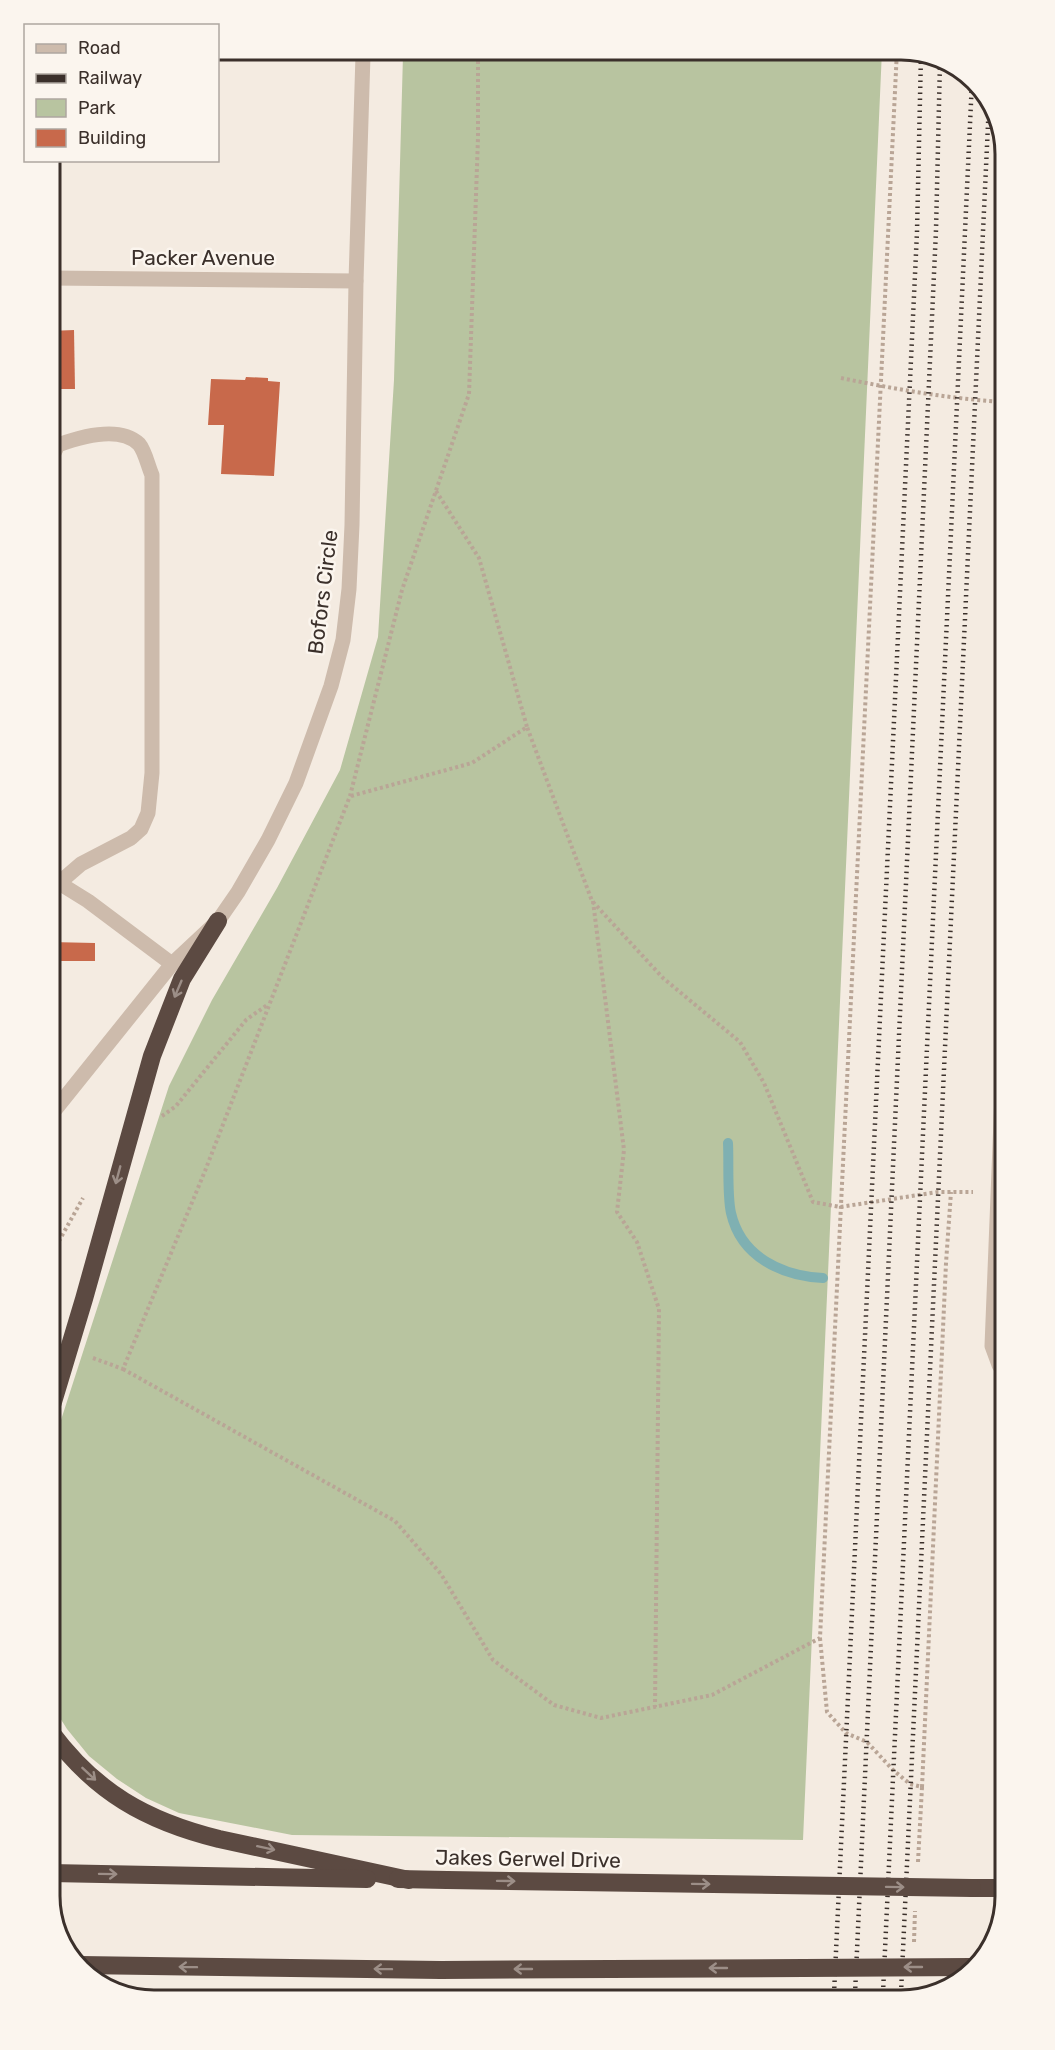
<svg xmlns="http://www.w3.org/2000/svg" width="1055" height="2050" font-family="Rubik,sans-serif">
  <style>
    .green { fill: #b8c4a0 }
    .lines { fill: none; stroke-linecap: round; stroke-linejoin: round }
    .stream { stroke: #7fb0b2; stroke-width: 10 }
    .building { fill: #c8694b }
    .path { stroke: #b9a596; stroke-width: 4; stroke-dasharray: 3 3; stroke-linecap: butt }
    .minor { stroke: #cdbbac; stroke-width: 15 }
    .highway { stroke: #5c4a42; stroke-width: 18 }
    .rail { stroke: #3b302b; stroke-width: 4.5; stroke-dasharray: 1.5 4.5; stroke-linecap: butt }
    .highway-bridge { stroke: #5c4a42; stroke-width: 18 }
    .oneway { stroke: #9c8e87 }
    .labels { text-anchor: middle; stroke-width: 5; stroke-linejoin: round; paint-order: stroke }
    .street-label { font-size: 21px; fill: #3b302b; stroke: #fbf5ee }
    .rim { fill: none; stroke: #3b302b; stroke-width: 3 }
  </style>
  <rect width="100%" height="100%" fill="#f4ebe1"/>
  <g class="green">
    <polygon points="882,50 803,1840 292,1835 179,1813 146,1798 117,1779 89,1756 67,1729 50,1702 50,1454 169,1086 212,1000 277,888 340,770 378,637 394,380 403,55"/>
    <polygon points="1005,1503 1005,1616 999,1616"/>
  </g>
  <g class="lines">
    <path class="stream" d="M728,1143C729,1162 727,1196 731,1213C741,1257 782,1276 823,1278"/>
  </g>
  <g class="building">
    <polygon points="74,330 75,389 50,389 50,331"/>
    <polygon points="246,377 268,378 268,381 280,382 274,476 221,474 224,425 208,425 211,379 245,380"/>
    <polygon points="50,942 95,943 95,961 50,961"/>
  </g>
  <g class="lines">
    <g class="path">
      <path d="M841,378C895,389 950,399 1005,402"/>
      <polyline points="436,491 479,558 527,727"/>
      <polyline points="351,796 472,763 527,727 592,901 663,978 740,1042 764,1083 813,1202 840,1207 938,1192 973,1192"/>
      <polyline points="593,901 624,1150 617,1212 637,1242 659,1309 655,1707"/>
      <polyline points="162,1116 176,1106 246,1020 267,1005"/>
      <polyline points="50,1257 83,1198"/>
      <polyline points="93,1358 123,1369 205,1171 350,796 402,590 469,394 478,138 478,54"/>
      <polyline points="123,1369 395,1521 441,1574 493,1660 554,1705 601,1718 712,1695 820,1638 897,50"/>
      <polyline points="820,1638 827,1712 846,1733 867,1742 893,1770 910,1784 922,1787 946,1263 951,1192"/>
      <polyline points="918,1862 922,1787"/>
      <polyline points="914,1942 915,1911"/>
    </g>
    <g class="minor">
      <polyline points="50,278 356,281"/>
      <path d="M50,461L58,445C80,437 119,425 139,444C145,451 148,466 152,475V773L148,813L141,829L131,838L81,864L59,883"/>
      <polyline points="51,881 59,883 88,901 172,964"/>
      <polyline points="50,1116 172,964 218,921 238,892 268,840 296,783 331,686 343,640 349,589 352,525 356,281 363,55"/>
      <polyline points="1005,1372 999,1365 992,1346 1002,1095 1005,1080"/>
    </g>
    <g class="highway">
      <polyline points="50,1412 84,1299 152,1056 182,979 218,921"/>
      <path d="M50,1731C95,1792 146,1821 219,1839L409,1880"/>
      <polyline points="50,1873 367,1879"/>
      <polyline points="398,1879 447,1880"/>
      <polyline points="972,1888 1005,1888"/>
      <polyline points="80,1965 441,1970"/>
    </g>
    <g class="rail">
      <polyline points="883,1993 972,81"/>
      <polyline points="901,1993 989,103"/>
      <polyline points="834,1994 917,232 921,54"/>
      <polyline points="855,1994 936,230 940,62"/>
    </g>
    <g class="highway-bridge">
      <polyline points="447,1880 972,1888"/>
      <polyline points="441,1970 971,1967"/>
    </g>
  </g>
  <defs><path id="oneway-shaft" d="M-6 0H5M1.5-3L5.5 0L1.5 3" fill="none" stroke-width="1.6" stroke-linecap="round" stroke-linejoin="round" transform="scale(1.5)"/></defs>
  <g class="oneway">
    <use href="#oneway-shaft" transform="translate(178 989) rotate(113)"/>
    <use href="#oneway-shaft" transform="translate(118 1175) rotate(105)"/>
    <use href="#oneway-shaft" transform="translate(89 1774) rotate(43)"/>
    <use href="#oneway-shaft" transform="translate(266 1848) rotate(12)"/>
    <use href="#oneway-shaft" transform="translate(108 1874) rotate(1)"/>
    <use href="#oneway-shaft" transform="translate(506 1881) rotate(1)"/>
    <use href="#oneway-shaft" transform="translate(701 1884) rotate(1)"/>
    <use href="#oneway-shaft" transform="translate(895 1887) rotate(1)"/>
    <use href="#oneway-shaft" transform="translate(188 1967) rotate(-179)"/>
    <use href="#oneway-shaft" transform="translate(913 1967) rotate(180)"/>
    <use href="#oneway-shaft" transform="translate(718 1968) rotate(180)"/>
    <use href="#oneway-shaft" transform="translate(383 1969) rotate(-179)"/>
    <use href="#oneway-shaft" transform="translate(523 1969) rotate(180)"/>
  </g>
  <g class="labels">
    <g class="street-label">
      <text x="203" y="265">Packer Avenue</text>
      <text transform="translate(323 592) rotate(-83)" y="7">Bofors Circle</text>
      <text transform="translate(528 1859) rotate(1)" y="7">Jakes Gerwel Drive</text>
    </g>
  </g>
  <path d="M0 0H1055V2050H0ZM154 60H901A94 94 0 0 1 995 154V1896A94 94 0 0 1 901 1990H154A94 94 0 0 1 60 1896V154A94 94 0 0 1 154 60Z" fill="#fbf5ee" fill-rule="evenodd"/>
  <path class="rim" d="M154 60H901A94 94 0 0 1 995 154V1896A94 94 0 0 1 901 1990H154A94 94 0 0 1 60 1896V154A94 94 0 0 1 154 60Z"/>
  <rect x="24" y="24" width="195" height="138" fill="#fbf5ee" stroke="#aea6a0" stroke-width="1.5"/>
  <rect x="36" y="44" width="30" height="9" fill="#cdbbac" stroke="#aea6a0" stroke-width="1.5"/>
  <text x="78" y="54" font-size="18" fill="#3b302b">Road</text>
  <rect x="36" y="74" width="30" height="9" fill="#3b302b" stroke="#aea6a0" stroke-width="1.5"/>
  <text x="78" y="84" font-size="18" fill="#3b302b">Railway</text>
  <rect x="36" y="99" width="30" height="18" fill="#b8c4a0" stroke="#aea6a0" stroke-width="1.5"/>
  <text x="78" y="114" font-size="18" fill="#3b302b">Park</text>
  <rect x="36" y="129" width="30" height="18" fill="#c8694b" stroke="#aea6a0" stroke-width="1.5"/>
  <text x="78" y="144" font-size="18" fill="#3b302b">Building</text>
</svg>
